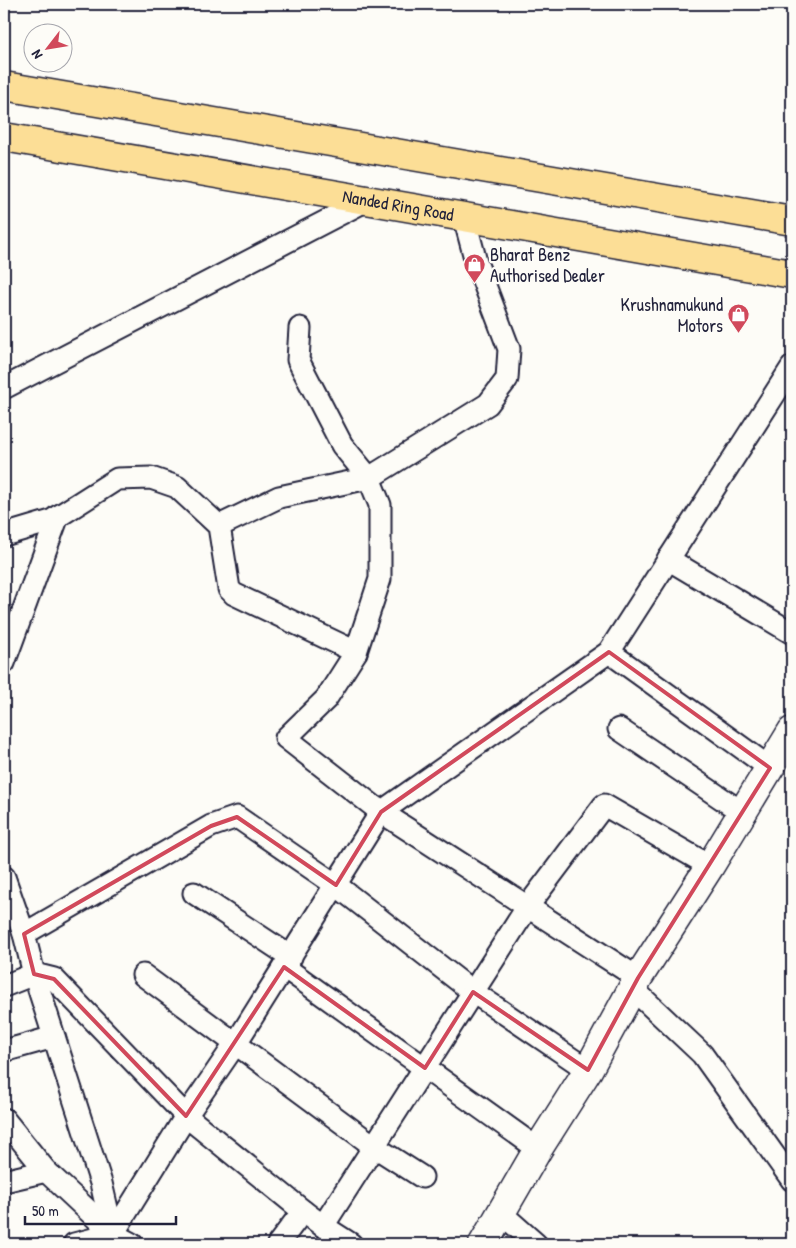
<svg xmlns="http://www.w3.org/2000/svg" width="796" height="1248" font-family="'Patrick Hand',sans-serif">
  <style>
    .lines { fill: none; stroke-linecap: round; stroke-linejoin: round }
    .street-casing { stroke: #22223b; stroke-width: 25 }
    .secondary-casing { stroke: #22223b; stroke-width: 31 }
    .highway-casing { stroke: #22223b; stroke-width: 31 }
    .street { stroke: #fdfcf7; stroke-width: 21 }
    .secondary { stroke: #fdfcf7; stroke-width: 28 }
    .highway { stroke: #fcde96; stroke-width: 28 }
    .marked { fill: none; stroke: #d1495b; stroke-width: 4; stroke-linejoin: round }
    .labels { text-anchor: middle; stroke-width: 4.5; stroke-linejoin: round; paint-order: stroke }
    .street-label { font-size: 18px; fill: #22223b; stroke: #fdfcf7 }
    .poi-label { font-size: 18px; fill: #22223b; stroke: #fdfcf7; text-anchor: start }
  </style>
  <rect width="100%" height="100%" fill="#fdfcf7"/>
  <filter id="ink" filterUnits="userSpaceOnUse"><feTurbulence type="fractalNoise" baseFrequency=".02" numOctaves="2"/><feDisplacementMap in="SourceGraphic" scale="10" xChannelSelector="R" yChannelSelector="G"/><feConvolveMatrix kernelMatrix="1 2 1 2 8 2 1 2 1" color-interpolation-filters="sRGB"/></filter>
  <g filter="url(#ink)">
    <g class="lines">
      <defs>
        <g id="street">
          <polyline points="300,328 298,360 342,445 369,478 380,505 380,579 356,652 326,699 286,738 381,812 638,978"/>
          <polyline points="4,388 369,199"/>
          <polyline points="219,526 279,497 369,478 488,404 507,379 509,349 476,262 464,217"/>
          <polyline points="4,535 51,521 117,479 151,478 177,487 219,526 229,589 234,594 356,652"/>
          <polyline points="668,559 792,633"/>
          <polyline points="609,652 770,768"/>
          <polyline points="4,663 58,516"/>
          <polyline points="619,729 743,813"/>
          <polyline points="4,877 24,934 34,974 101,1183 113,1234 74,1244"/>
          <polyline points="194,893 291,957"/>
          <polyline points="24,934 211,826 237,817 336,885 473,992 588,1070"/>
          <polyline points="284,967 538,1149"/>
          <polyline points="143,975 375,1147 422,1177"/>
          <polyline points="4,986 34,974 54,979 186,1116 303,1211"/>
          <polyline points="633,989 702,1054 792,1180"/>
          <polyline points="4,1051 54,1037"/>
          <polyline points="4,1119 46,1171 113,1234"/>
          <polyline points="4,1181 46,1171"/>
          <polyline points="501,1213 536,1244"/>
          <polyline points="323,1226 351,1244"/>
          <polyline points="132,1244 113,1234 186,1116 236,1043 381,812 609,652 792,367"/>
          <polyline points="278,1244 303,1211 323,1226 528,906 604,805 710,866"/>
        </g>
        <polyline id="secondary" points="483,1244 538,1149 588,1070 638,978 710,866 792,731"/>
        <g id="highway">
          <polyline points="4,86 792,221"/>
          <path id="s1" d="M4,137L792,274"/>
        </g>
      </defs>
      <use href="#street" class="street-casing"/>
      <use href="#secondary" class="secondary-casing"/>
      <use href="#highway" class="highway-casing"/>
      <use href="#street" class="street"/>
      <use href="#secondary" class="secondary"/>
      <use href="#highway" class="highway"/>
    </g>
  </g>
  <path class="marked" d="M609,652L770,768L638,978L588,1070L473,992L425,1068L284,967L186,1116L54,979L34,974L24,934L211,826L237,817L336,885L381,812Z"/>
  <defs>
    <symbol id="shop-pin" viewBox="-11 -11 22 30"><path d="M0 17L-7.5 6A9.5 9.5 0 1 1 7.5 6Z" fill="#d1495b" stroke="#fdfcf7"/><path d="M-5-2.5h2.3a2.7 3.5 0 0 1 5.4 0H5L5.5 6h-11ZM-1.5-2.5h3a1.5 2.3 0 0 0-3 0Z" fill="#fff"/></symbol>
  </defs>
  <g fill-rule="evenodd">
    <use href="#shop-pin" x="462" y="252" width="25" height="34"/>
    <use href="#shop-pin" x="726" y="302" width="25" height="34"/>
  </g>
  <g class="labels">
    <g class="street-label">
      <text dy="6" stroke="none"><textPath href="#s1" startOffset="400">Nanded Ring Road</textPath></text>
    </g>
    <g class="poi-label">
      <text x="490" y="261">Bharat Benz<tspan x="490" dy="21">Authorised Dealer</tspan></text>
      <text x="723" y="311" text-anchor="end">Krushnamukund<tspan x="723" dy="21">Motors</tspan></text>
    </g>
  </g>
  <rect width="796" height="1248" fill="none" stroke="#fdfcf7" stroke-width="20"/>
  <rect x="10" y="10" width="776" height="1228" fill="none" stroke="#22223b" stroke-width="2" filter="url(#ink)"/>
  <g transform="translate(48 48) rotate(239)"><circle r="24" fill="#fdfcf7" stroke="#a5a5ac"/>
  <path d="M0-4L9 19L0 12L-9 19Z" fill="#d1495b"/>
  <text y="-8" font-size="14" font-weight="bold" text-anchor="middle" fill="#22223b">N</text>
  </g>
  <path d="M25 1216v8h151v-8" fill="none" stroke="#22223b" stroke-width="2.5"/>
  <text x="32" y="1216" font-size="15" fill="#22223b" stroke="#fdfcf7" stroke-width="4" paint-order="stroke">50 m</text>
</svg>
